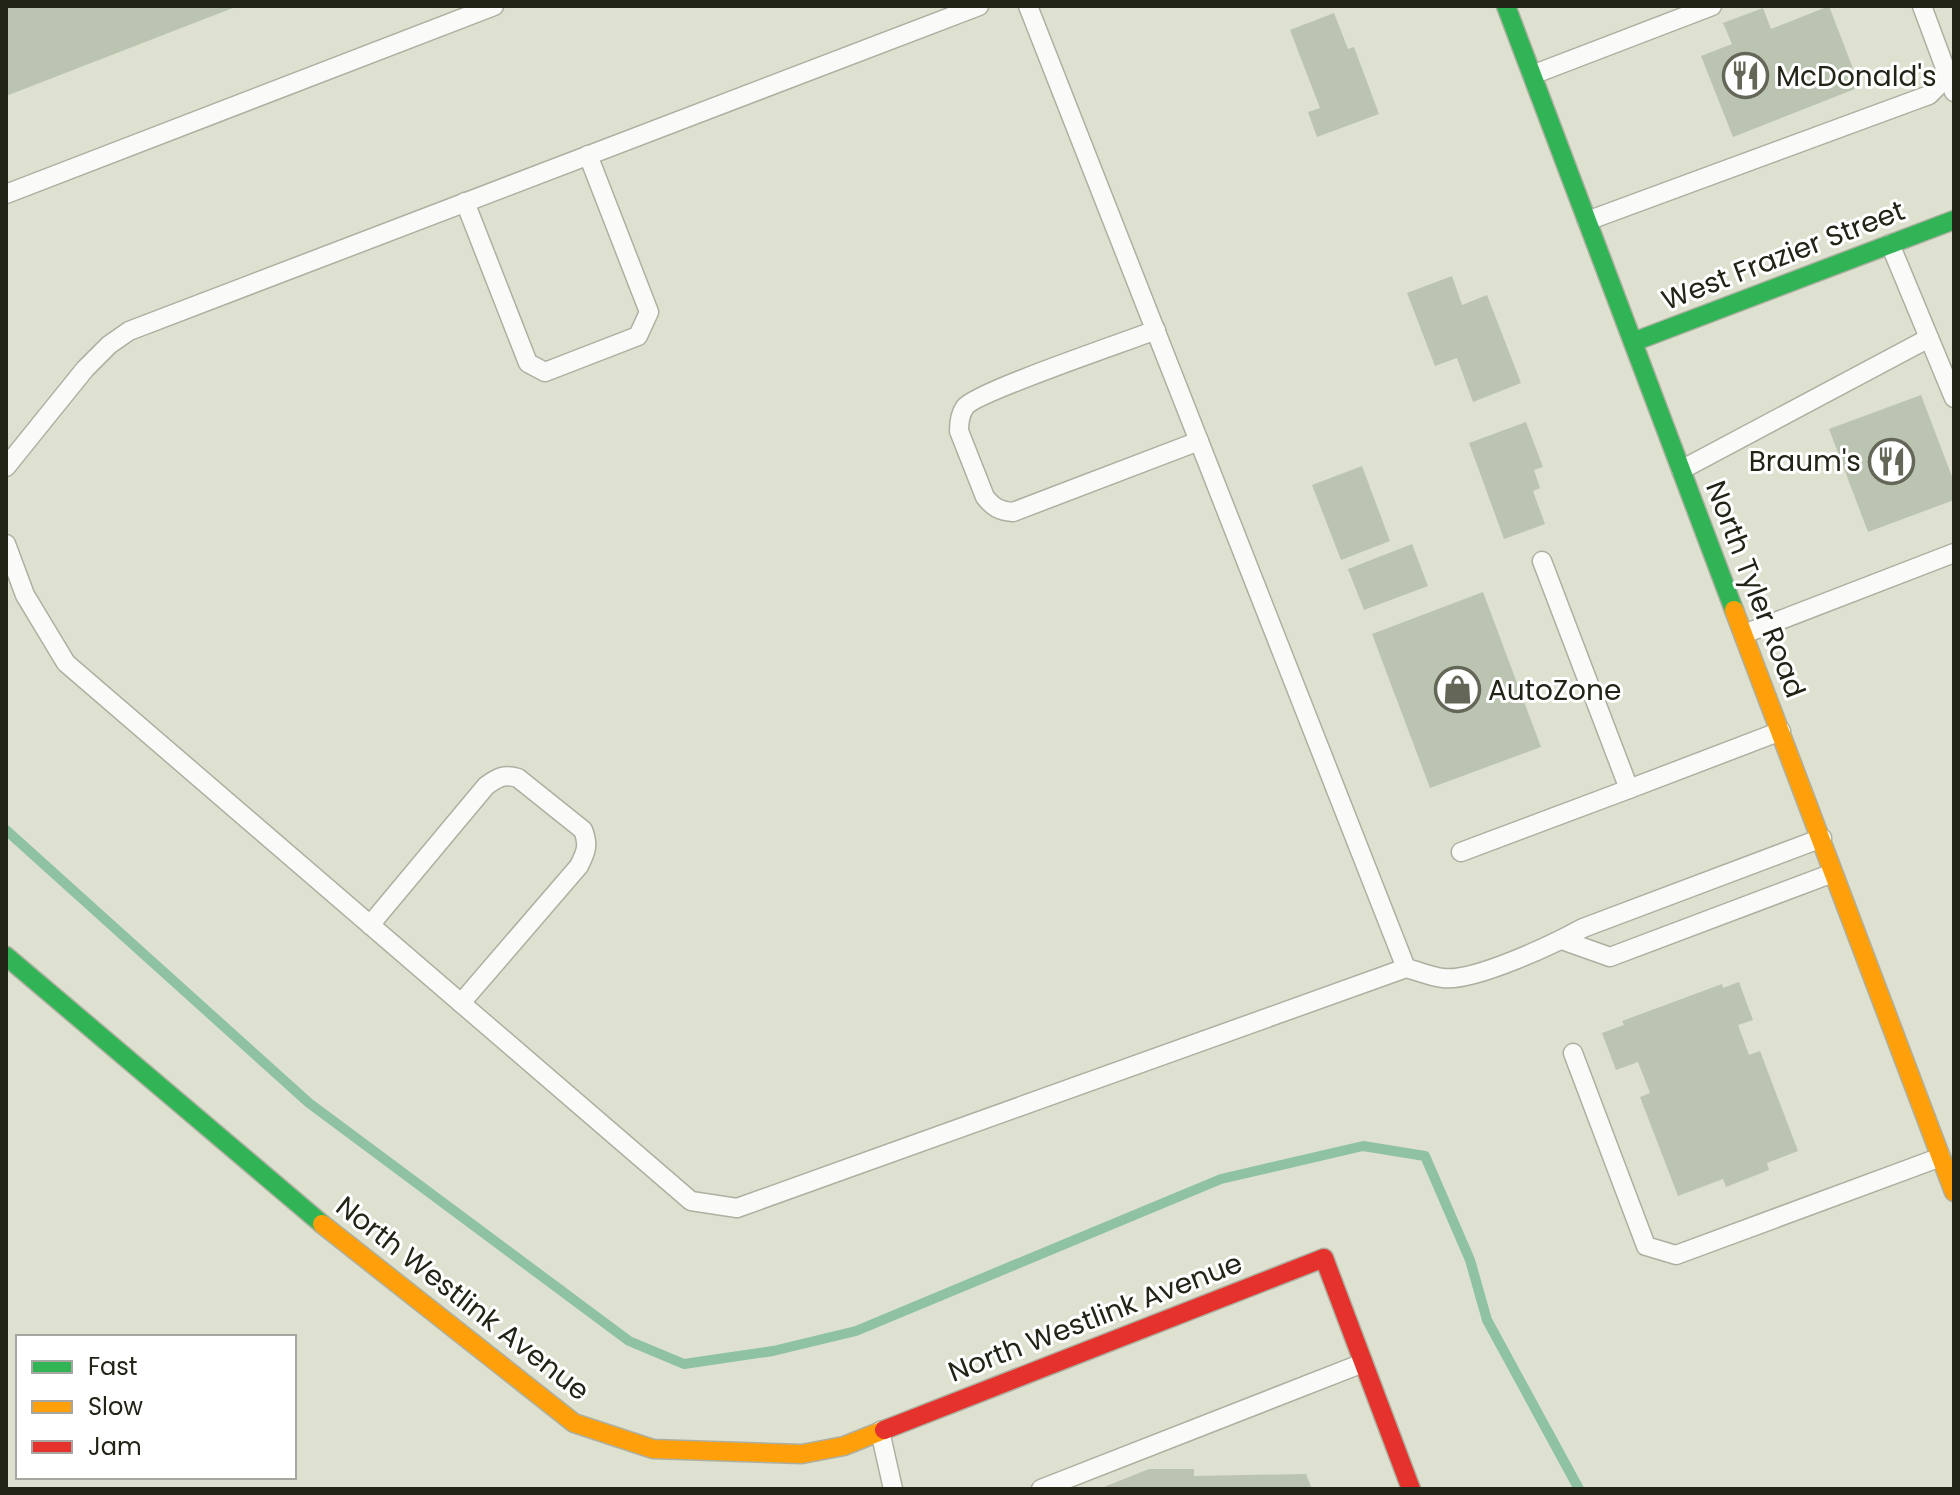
<svg xmlns="http://www.w3.org/2000/svg" width="1960" height="1495" font-family="Poppins,sans-serif">
  <style>
    .lines { fill: none; stroke-linecap: round; stroke-linejoin: round }
    .stream { stroke: #8ec2a2; stroke-width: 10 }
    .building { fill: #bbc4b0 }
    .lane-casing { stroke: #adb0a1; stroke-width: 21 }
    .fast-casing { stroke: #adb0a1; stroke-width: 21 }
    .slow-casing { stroke: #adb0a1; stroke-width: 21 }
    .jam-casing { stroke: #adb0a1; stroke-width: 21 }
    .lane { stroke: #fafaf8; stroke-width: 18 }
    .fast { stroke: #30b455; stroke-width: 18 }
    .slow { stroke: #ff9f0a; stroke-width: 18 }
    .jam { stroke: #e5322d; stroke-width: 18 }
    .labels { text-anchor: middle; stroke-width: 6; stroke-linejoin: round; paint-order: stroke }
    .poi-label { font-size: 28px; fill: #222417; stroke: #fff; text-anchor: start }
    .street-label { font-size: 28px; fill: #222417; stroke: #fff }
  </style>
  <rect width="100%" height="100%" fill="#dee1cf"/>
  <g class="lines">
    <polyline class="stream" points="6,830 309,1103 629,1341 684,1364 773,1351 856,1331 1221,1179 1363,1146 1425,1156 1470,1260 1487,1320 1579,1489"/>
  </g>
  <g class="building">
    <polygon points="6,6 238,6 6,96"/>
    <polygon points="1829,6 1860,87 1733,137 1701,56 1732,44 1723,23 1763,8 1771,29"/>
    <polygon points="1334,13 1348,49 1354,47 1379,114 1317,137 1308,112 1320,108 1290,30"/>
    <polygon points="1452,276 1462,305 1487,295 1521,383 1473,402 1457,358 1435,366 1407,293"/>
    <polygon points="1921,395 1954,482 1954,500 1868,532 1829,429"/>
    <polygon points="1526,422 1543,467 1534,470 1540,488 1533,491 1545,524 1504,539 1469,443"/>
    <polygon points="1362,466 1390,541 1341,560 1312,485"/>
    <polygon points="1412,544 1428,586 1364,610 1348,569"/>
    <polygon points="1483,592 1541,747 1430,788 1372,634"/>
    <polygon points="1739,982 1753,1020 1738,1025 1749,1055 1760,1051 1798,1151 1767,1163 1769,1170 1726,1187 1723,1179 1678,1196 1640,1097 1650,1093 1638,1062 1616,1070 1602,1033 1624,1025 1622,1021 1722,984 1723,988"/>
    <polygon points="1149,1469 1194,1469 1194,1476 1306,1474 1312,1489 1099,1489"/>
  </g>
  <g class="lines">
    <defs>
      <g id="lane">
        <polyline points="1922,6 1954,92"/>
        <polyline points="1532,75 1712,6"/>
        <polyline points="6,194 494,6"/>
        <polyline points="465,202 528,363 545,372 638,336 649,312 588,155"/>
        <polyline points="1587,221 1929,95 1948,76"/>
        <polyline points="1890,244 1954,398"/>
        <path d="M1156,330C1128,341 976,392 965,407C960,414 959,423 959,431L985,497C993,507 999,511 1013,512L1199,441"/>
        <polyline points="6,467 85,369 109,345 129,331 979,6"/>
        <polyline points="1681,470 1929,338"/>
        <polyline points="6,544 25,595 66,663 691,1201 737,1208 1406,968 1028,6"/>
        <polyline points="1542,561 1629,789 1781,731"/>
        <polyline points="1744,634 1954,553"/>
        <polyline points="1461,852 1629,789"/>
        <path d="M370,925L486,786C498,777 504,774 518,778L583,830C589,845 586,852 579,866L461,1003"/>
        <polyline points="1562,940 1610,957 1833,873"/>
        <path d="M1406,968C1418,971 1431,977 1443,978C1474,982 1554,944 1583,928L1822,838"/>
        <polyline points="1573,1053 1646,1246 1676,1255 1941,1157"/>
        <polyline points="880,1431 893,1489"/>
        <polyline points="1041,1489 1363,1363"/>
      </g>
      <g id="fast">
        <polyline points="1506,6 1734,610"/>
        <polyline points="1633,342 1954,220"/>
        <polyline points="6,956 322,1224"/>
      </g>
      <g id="slow">
        <polyline points="1734,610 1954,1192"/>
        <polyline points="322,1224 574,1423 653,1449 802,1454 844,1446 884,1430"/>
      </g>
      <polyline id="jam" points="884,1430 1324,1258 1411,1489"/>
    </defs>
    <use href="#lane" class="lane-casing"/>
    <use href="#fast" class="fast-casing"/>
    <use href="#slow" class="slow-casing"/>
    <use href="#jam" class="jam-casing"/>
    <use href="#lane" class="lane"/>
    <use href="#fast" class="fast"/>
    <use href="#slow" class="slow"/>
    <use href="#jam" class="jam"/>
  </g>
  <defs>
    <symbol id="restaurant-ring" viewBox="-11 -11 22 22"><circle r="9.5" fill="#fff" stroke="#646657" stroke-width="1.5"/><path d="M-5-6h1v4h1v-4h1v4h1v-4h1v5L-1.5 .5V6h-2V.5L-5-1ZM5-6V6H3V1.5H1.5Q1.5-4 5-6Z" fill="#646657"/></symbol>
    <symbol id="shop-ring" viewBox="-11 -11 22 22"><circle r="9.5" fill="#fff" stroke="#646657" stroke-width="1.5"/><path d="M-5-2.5h2.3a2.7 3.5 0 0 1 5.4 0H5L5.5 6h-11ZM-1.5-2.5h3a1.5 2.3 0 0 0-3 0Z" fill="#646657"/></symbol>
  </defs>
  <g fill-rule="evenodd">
    <use href="#restaurant-ring" x="1720" y="50" width="51" height="51"/>
    <use href="#restaurant-ring" x="1866" y="436" width="51" height="51"/>
    <use href="#shop-ring" x="1432" y="664" width="51" height="51"/>
  </g>
  <g class="labels">
    <g class="poi-label">
      <text x="1776" y="86">McDonald's</text>
      <text x="1861" y="471" text-anchor="end">Braum's</text>
      <text x="1488" y="700">AutoZone</text>
    </g>
    <g class="street-label">
      <text transform="translate(1783 255) rotate(-21)" y="10">West Frazier Street</text>
      <text transform="translate(1756 589) rotate(69)" y="10">North Tyler Road</text>
      <text transform="translate(463 1298) rotate(38)" y="10">North Westlink Avenue</text>
      <text transform="translate(1095 1317) rotate(-21)" y="10">North Westlink Avenue</text>
    </g>
  </g>
  <rect width="1960" height="1495" fill="none" stroke="#222417" stroke-width="16"/>
  <rect x="16" y="1335" width="280" height="144" fill="#ffffff" stroke="#a7a7a2" stroke-width="2"/>
  <rect x="32" y="1361" width="40" height="12" fill="#30b455" stroke="#a7a7a2" stroke-width="2"/>
  <text x="88" y="1375" font-size="24" fill="#222417">Fast</text>
  <rect x="32" y="1401" width="40" height="12" fill="#ff9f0a" stroke="#a7a7a2" stroke-width="2"/>
  <text x="88" y="1415" font-size="24" fill="#222417">Slow</text>
  <rect x="32" y="1441" width="40" height="12" fill="#e5322d" stroke="#a7a7a2" stroke-width="2"/>
  <text x="88" y="1455" font-size="24" fill="#222417">Jam</text>
</svg>
